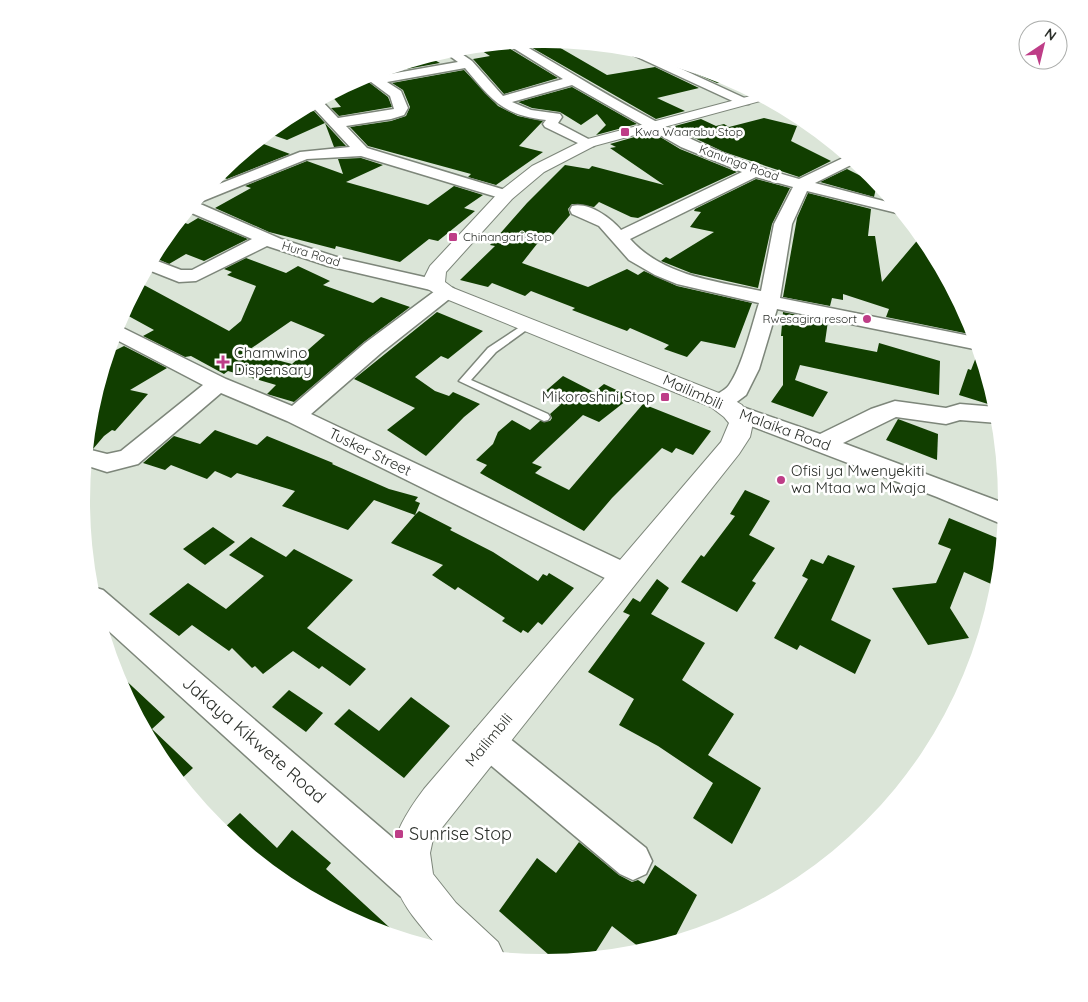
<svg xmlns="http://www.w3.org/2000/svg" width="1088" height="1002" font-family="Quicksand,sans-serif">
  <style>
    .building { fill: #113e00; fill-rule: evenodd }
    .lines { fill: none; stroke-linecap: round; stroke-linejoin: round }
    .lane-casing { stroke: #7d867a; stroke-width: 3 }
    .street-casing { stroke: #7d867a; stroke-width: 3 }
    .secondary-casing { stroke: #7d867a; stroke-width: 2 }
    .lane { fill: #fff; fill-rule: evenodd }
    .street { fill: #fff; fill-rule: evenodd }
    .secondary { fill: #fff; fill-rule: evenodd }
    .poi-dot { fill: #be3d87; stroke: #fff; stroke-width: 2 }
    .labels { text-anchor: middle; stroke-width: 5; stroke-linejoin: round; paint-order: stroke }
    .far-poi-label { font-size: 12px; fill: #2b2f2a; stroke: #fff; text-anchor: start }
    .far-street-label { font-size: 12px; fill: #2b2f2a; stroke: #fff }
    .poi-label { font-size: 15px; fill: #2b2f2a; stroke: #fff; text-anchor: start }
    .street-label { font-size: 15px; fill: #2b2f2a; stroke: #fff }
    .near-street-label { font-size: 18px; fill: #2b2f2a; stroke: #fff }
    .near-poi-label { font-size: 18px; fill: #2b2f2a; stroke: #fff; text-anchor: start }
  </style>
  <rect width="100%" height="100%" fill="#dbe5d8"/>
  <g class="building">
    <polygon points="545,39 607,75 655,67 699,88 657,98 685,111 656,119 522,42"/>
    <polygon points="504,45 558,78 504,94 473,59 490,56 479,49"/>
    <polygon points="427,56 440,63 379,74 375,71"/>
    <polygon points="682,62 721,74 732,80 717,83 674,64"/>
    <polygon points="464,70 498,106 518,116 543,121 519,146 543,152 496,185 468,177 471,174 368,146 350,127 391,121 406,116 410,107 403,90 392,83"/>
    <polygon points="362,77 388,97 392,107 339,116 331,108 341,107 331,95 343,93 339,89"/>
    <polygon points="572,87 637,124 596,135 606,125 597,114 581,125 560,112 532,108 518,102"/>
    <polygon points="299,110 302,113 314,111 325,123 287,140 267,133"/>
    <polygon points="764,118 797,126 791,141 831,161 799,177 724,152 671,127 701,119 716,126 724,124 729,127"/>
    <polygon points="325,123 346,146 334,147"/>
    <polygon points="652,132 680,149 737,172 638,218 631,217 599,202 594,207 572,204 568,209 570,215 551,237 544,235 522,263 588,287 627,269 638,275 644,271 677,286 752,303 735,348 701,341 687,357 664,349 669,345 630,328 627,331 572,310 575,308 531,291 525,296 492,283 488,287 460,280 495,246 490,245 527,203 565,165 589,169 592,166 664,185 610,148 616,147 610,144"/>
    <polygon points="261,143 290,154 227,179 217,175 250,148"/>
    <polygon points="361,158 383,165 346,182 428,205 454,186 483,195 464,208 475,211 438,241 429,239 400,262 336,246 335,249 269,232 215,208 251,188 245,186 307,161 343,174 338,159"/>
    <polygon points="847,169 877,184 874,197 820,182"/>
    <polygon points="756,179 790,188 772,224 758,288 691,273 661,261 666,257 670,259 714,232 690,227 701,212 694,211 695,209"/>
    <polygon points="808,193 871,209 868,236 875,236 882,282 921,236 928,244 971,324 974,335 886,317 889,309 843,294 843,300 832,298 830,306 783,297 797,218"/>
    <polygon points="198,218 248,239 204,261 186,254 169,264 153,257 160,244 179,221 188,224"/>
    <path d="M246,258L286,273L298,266L330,281L323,285L373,303L381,297L410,307L364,342L294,402L267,394L276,385L228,371L224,374L191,356L185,357L143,336L154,330L123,313L138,285H144L229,331L241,321L256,286L227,275L232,272L224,269ZM291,321L325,335L292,364L246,352Z"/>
    <polygon points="437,312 483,331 448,359 441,356 415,377 435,391 449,396 453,392 480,404 464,417 426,456 387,430 415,408 354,379"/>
    <polygon points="783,312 828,321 825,342 877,352 879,343 940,361 939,395 800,365 795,380 828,392 813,417 771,402 783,385 783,336 781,336"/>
    <polygon points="124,346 167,368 130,390 148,394 115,431 112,430 104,436 93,449 87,447 91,411 110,348 116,350"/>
    <polygon points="978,352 992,392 988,404 959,395 968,369 971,370"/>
    <polygon points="563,376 594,392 604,384 631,397 599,422 583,415 532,463 542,467 535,473 569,490 643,404 711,431 693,455 676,448 672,453 662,448 612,498 584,531 480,473 487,465 476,460 493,444 498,432 512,420 530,430 540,421 550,421 552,418 550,414 560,405 541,395"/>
    <polygon points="898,419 938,434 937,460 886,440"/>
    <polygon points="215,430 257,445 267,436 333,463 332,464 389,489 418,497 415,501 420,503 415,515 419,511 452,528 450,530 493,552 538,581 543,574 547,576 549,573 574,588 542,625 538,622 528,633 523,630 521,633 502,621 505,618 458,587 455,590 432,575 443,565 391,543 415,515 374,500 348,530 282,506 295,491 237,473 231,478 215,471 207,479 171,465 165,470 143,463 174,436 200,444"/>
    <polygon points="745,490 770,501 749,535 775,548 752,581 756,583 737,612 681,582 701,555 704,557 735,516 730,514"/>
    <polygon points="949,518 1002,540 998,587 964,572 950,608 969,638 928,645 892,588 936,583 951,549 938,544"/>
    <polygon points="213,527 235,542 205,565 183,549"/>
    <polygon points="251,537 286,557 294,549 353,580 307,628 366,669 350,686 322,666 319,669 293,651 263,674 255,666 252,668 232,648 229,651 192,625 179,636 149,614 188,583 226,609 264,576 229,555"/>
    <polygon points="828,555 855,566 831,620 871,640 855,674 800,645 797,650 774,638 808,579 802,576 811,559 823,564"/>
    <polygon points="657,579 669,588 651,614 705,643 682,680 734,714 708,755 761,788 732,844 693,818 713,783 658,746 619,725 634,699 588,672 630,615 623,612 633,598 640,602"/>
    <polygon points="118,673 165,717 152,729 193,768 179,781 160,758 117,678"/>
    <polygon points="289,690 323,713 306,732 272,707"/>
    <polygon points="411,697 450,726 404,778 334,724 349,709 379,731"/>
    <polygon points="240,813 277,848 292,830 331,863 326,869 402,939 367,928 287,885 221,831"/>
    <polygon points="579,842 619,875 632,882 638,880 644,884 655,865 697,895 672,943 644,951 612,926 591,959 557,962 499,911 537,858 556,873"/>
  </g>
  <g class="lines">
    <defs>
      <polygon id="lane" points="529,321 532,322 532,326 496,352 471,380 548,414 550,417 548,420 544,421 459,381 488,348"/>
      <g id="street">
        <path d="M517,41C611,96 693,151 799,179L847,156L857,162L815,183L895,204L905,215L807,191L792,224L780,298L975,337L979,350L777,309L759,369L746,395L734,404L820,434L871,409L895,401L946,408L960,404L996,407L998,423L960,420L946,424L896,417L843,443L1006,504L1004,525L937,497L725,416L721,411L723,409L712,407L708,402C714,394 724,392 729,385C742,367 752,325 759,303L677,284L655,275L629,260L599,226L572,214L570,210L572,206C589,202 611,218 621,230L742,172L681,147L572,85L512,102L531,110L560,114L562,117L558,123L596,143L594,146H584L545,127L543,124L546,120C502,115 492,100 465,68L387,82L401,91L408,108L404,115L391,119L346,126L367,148L512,192L514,195L512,198H500L361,156L307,159L198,203L281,239L340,258L442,281L443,287L453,288L456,292L453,296L381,353L311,414L635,567L639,575L635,583L625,586L615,583L287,421L221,393L138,464L107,472L85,465L87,449L107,454L121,451L203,385L113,338L117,325L226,379L292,406L365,343L435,291L328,266L267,246L196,281L179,282L146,269L152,259L181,270H192L252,239L187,211L204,190L300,152L350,147L310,104L320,99L338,118L394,109L390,96L363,76L373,72L379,76L458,62L443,51L453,48L472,61L503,96L563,79L505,43ZM756,177L793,187L774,224L761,291C715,281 663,276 630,239Z"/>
        <polygon points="619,46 636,48 751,101 749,104 739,104 620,49"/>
        <polygon points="93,587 103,590 428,868 433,882 428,896 414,901 400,896 101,624 91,591 90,588"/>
        <polygon points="487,725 499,730 646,848 652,861 646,874 633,880 620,874 475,752 470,741 475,730"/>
      </g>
      <path id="secondary" d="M758,94L768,99L594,146L544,172L512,199L446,272L445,282L453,288L729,397L742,405L753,423L750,437L739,454L433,839L430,853L433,874L456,903L498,942L505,957L504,959C489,958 459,959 447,952C437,947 427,934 420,925C377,874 387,838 424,789L721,442L729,423L724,417L711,407L439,296L428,289L424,278L430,266L500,191L532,166L584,140Z"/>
    </defs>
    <use href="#lane" class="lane-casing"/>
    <use href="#street" class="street-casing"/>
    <use href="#secondary" class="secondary-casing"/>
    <use href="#lane" class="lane"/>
    <use href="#street" class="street"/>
    <use href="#secondary" class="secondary"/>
  </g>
  <g class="poi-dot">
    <rect x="620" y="127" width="10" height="10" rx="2.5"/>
    <rect x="448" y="232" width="10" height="10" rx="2.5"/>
    <circle cx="867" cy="319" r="5"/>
    <path d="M220.5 354.5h5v5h5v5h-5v5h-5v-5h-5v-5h5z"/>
    <rect x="660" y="392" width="10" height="10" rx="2.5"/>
    <circle cx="781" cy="480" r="5"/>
    <rect x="394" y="829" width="10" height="10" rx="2.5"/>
  </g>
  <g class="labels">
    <g class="far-poi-label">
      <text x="635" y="136">Kwa Waarabu Stop</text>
      <text x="463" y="241">Chinangari Stop</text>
      <text x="857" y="323" text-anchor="end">Rwesagira resort</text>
    </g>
    <g class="far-street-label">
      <text transform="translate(739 163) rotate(20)" y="4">Kanunga Road</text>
      <text transform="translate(311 254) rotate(17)" y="4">Hura Road</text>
    </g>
    <g class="poi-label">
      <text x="234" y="358">Chamwino<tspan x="234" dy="17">Dispensary</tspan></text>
      <text x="655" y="402" text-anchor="end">Mikoroshini Stop</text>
      <text x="791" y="476">Ofisi ya Mwenyekiti<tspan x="791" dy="17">wa Mtaa wa Mwaja</tspan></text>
    </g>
    <g class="street-label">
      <text transform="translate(693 392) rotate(24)" y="5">Mailimbili</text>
      <text transform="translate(785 430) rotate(20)" y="5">Malaika Road</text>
      <text transform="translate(370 452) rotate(26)" y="5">Tusker Street</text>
      <text transform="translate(489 740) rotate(-50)" y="5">Mailimbili</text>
    </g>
    <g class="near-street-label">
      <text transform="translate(254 740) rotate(41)" y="6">Jakaya Kikwete Road</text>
    </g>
    <g class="near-poi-label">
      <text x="409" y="840">Sunrise Stop</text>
    </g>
  </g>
  <path d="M0 0H1088V1002H0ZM543 48H545A453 453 0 0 1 998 501V501A453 453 0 0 1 545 954H543A453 453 0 0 1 90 501V501A453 453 0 0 1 543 48Z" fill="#fff" fill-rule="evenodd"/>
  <g transform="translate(1043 45) rotate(35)"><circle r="24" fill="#ffffff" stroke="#aaacaa"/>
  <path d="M0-4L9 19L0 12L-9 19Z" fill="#be3d87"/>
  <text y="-8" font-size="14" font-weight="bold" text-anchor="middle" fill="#2b2f2a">N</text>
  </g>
</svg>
